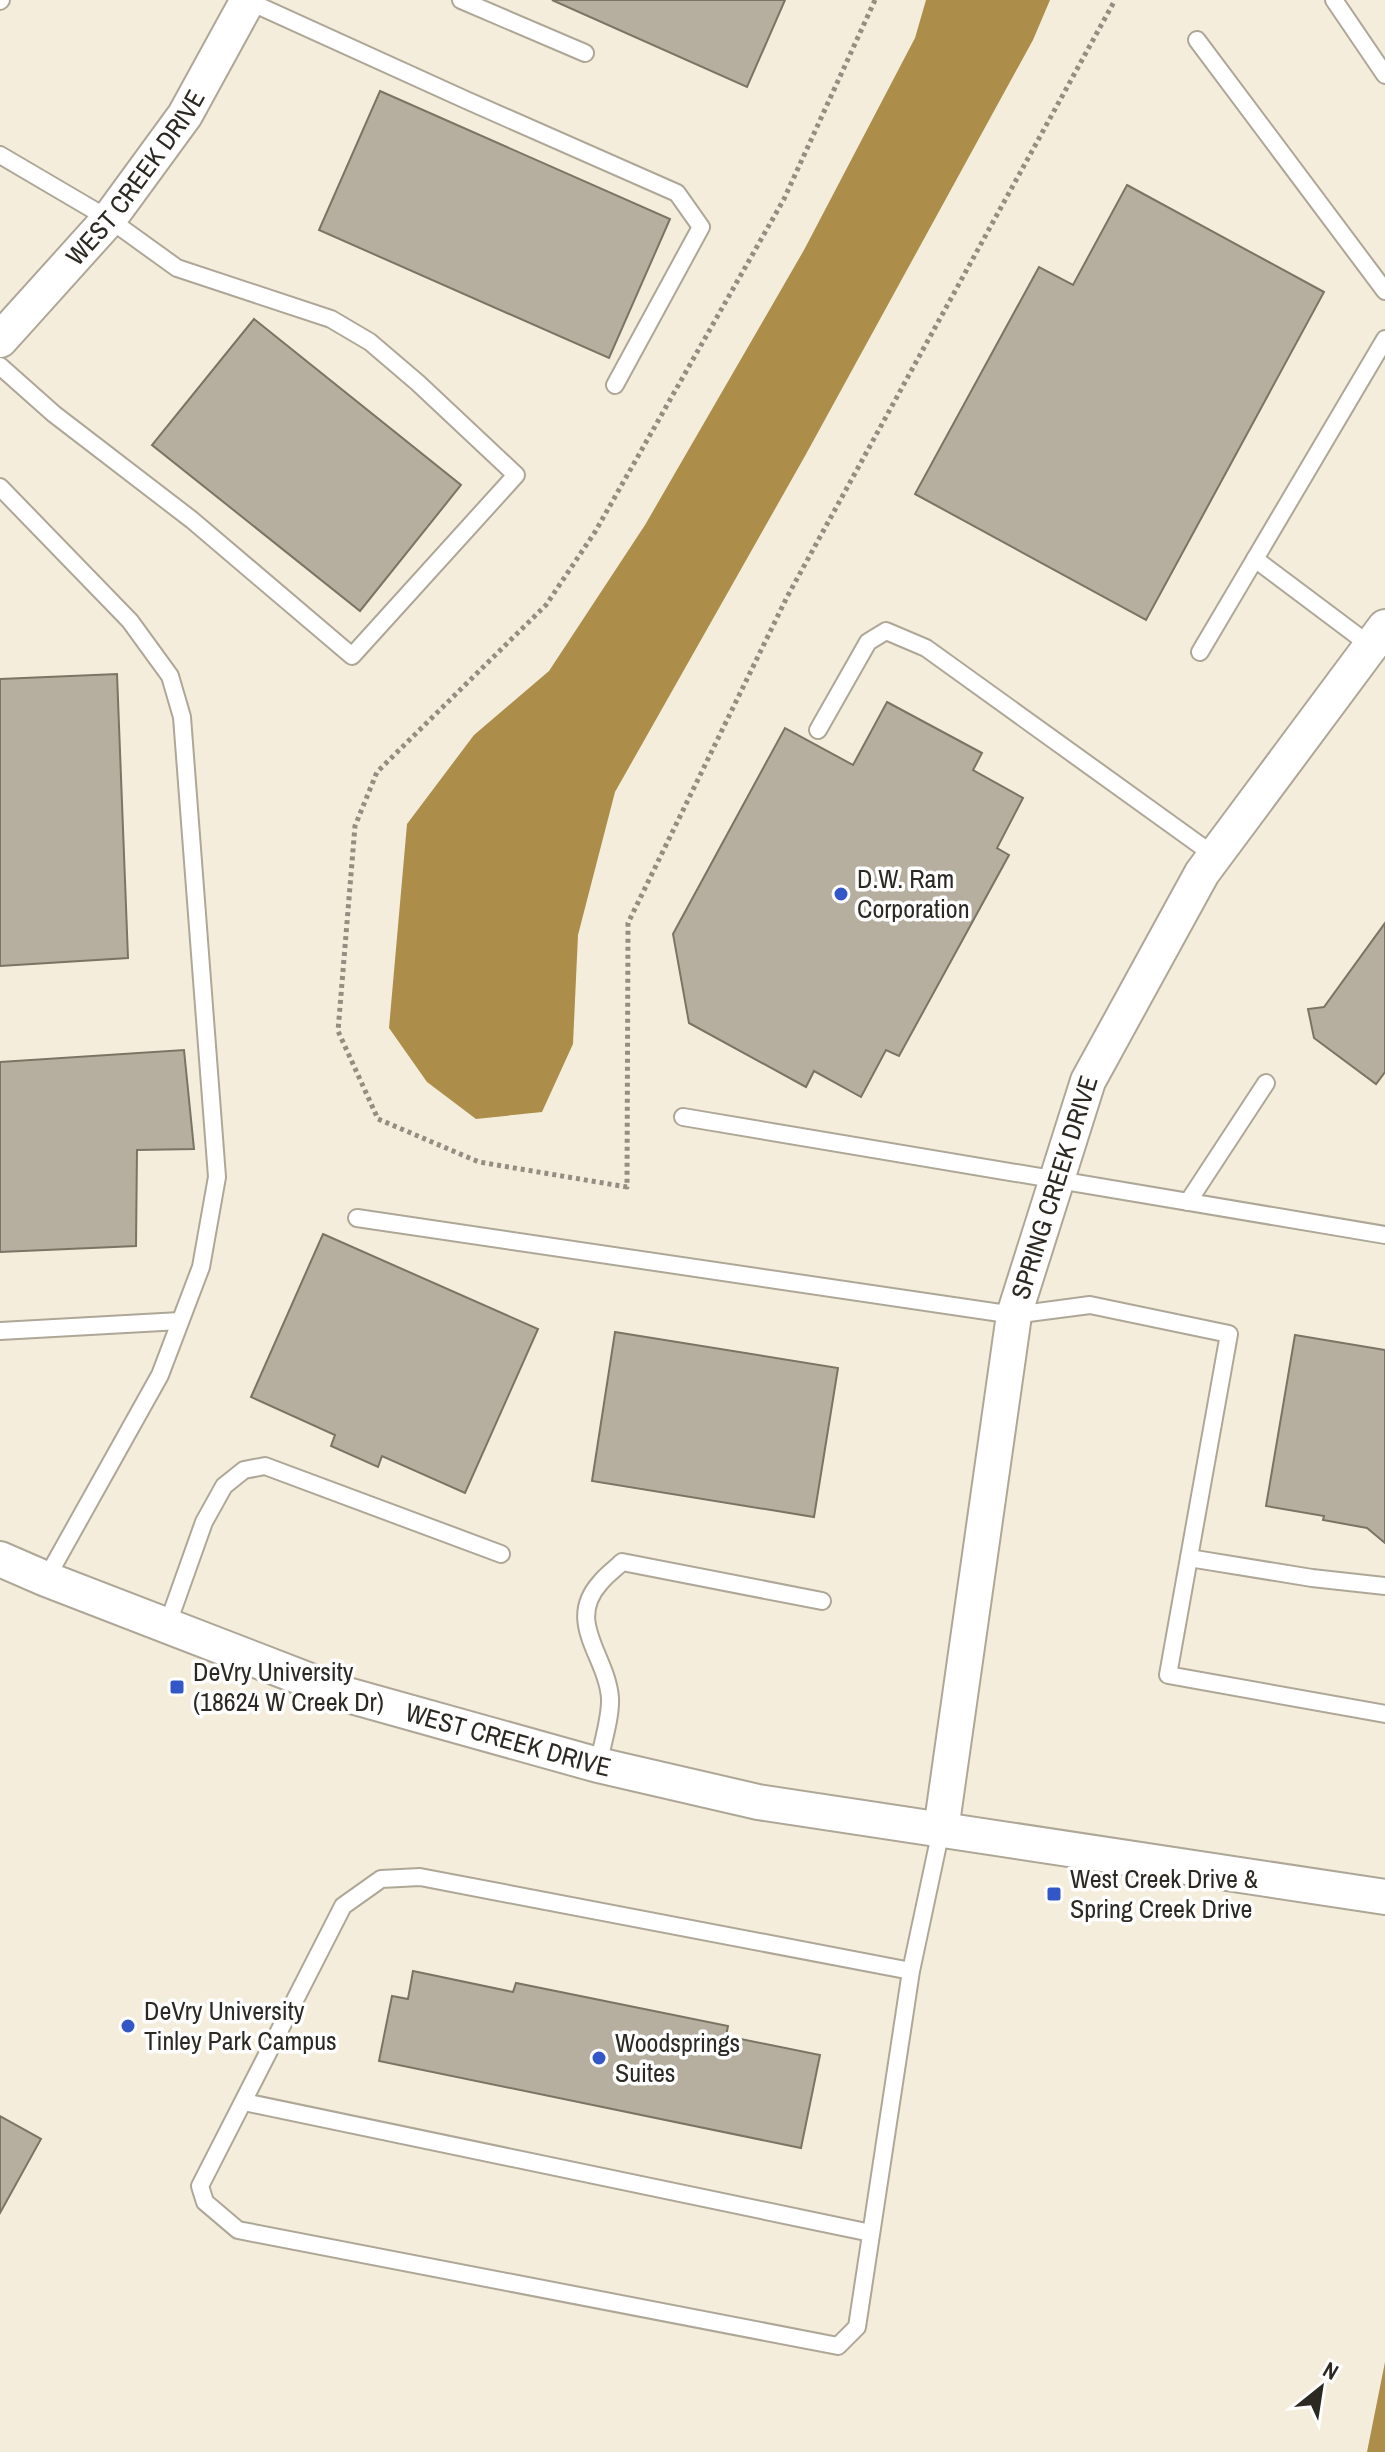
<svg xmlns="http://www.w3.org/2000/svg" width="1385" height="2452" font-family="'Archivo Narrow',sans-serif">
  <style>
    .water { fill: #ac8e4a }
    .building { fill: #b6af9f; stroke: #7a7465; stroke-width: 2 }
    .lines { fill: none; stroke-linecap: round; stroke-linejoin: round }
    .lane-casing { stroke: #aea797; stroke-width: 20 }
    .street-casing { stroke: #aea797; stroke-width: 38 }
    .path { stroke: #938d82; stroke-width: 5; stroke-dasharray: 4 4; stroke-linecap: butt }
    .lane { stroke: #fff; stroke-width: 16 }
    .street { stroke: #fff; stroke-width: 34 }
    .poi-dot { fill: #3457c7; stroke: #fff; stroke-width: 3 }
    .labels { text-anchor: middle; stroke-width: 7; stroke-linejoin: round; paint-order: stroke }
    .street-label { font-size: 26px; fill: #2c2923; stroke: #fff }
    .poi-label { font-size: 26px; fill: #2c2923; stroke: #fff; text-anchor: start }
  </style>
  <rect width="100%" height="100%" fill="#f5eddc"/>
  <g class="water">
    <polygon points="926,0 1050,0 1033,40 805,456 615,792 578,935 573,1044 542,1112 476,1119 427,1082 389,1028 407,824 474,735 549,671 645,525 804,250 915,38"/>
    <polygon points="1385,2362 1385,2452 1367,2452"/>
  </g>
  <g class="building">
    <polygon points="552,0 785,0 747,87"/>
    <polygon points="380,91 670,219 609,358 319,230"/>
    <polygon points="1127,185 1324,292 1146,620 915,494 1039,267 1073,285"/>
    <polygon points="254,319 461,485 360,611 152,445"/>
    <polygon points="117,674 128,958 0,966 0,679"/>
    <polygon points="887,702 982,753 973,770 1023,798 997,848 1009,855 899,1056 886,1050 861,1097 814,1071 806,1087 689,1023 673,934 785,728 853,765"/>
    <polygon points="1385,923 1385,1072 1376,1084 1314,1038 1308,1009 1324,1007"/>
    <polygon points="184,1050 194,1149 137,1150 136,1246 0,1252 0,1062"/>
    <polygon points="323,1234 538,1329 465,1493 382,1456 378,1467 331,1446 335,1435 251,1397"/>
    <polygon points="615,1332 838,1368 814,1517 592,1481"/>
    <polygon points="1295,1335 1385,1350 1385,1543 1367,1528 1323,1520 1324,1516 1266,1506"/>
    <polygon points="413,1971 513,1992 516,1983 728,2026 726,2036 820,2055 801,2148 379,2061 392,1996 408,1999"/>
    <polygon points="0,2116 41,2139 0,2213"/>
  </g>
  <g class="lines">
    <defs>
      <g id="lane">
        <polyline points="461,0 585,53"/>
        <polyline points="1334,0 1385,75"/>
        <polyline points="0,1 1,0"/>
        <polyline points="248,1 466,100 677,193 701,227 615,385"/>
        <polyline points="1197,40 1385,291"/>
        <polyline points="0,155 109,219 177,268 331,319 370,342 418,383 516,475 352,656 192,520 54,414 0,366"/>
        <polyline points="0,487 130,621 170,676 182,717 217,1177 201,1267 160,1375 46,1579"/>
        <polyline points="1255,559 1371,646"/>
        <polyline points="1200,652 1385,339"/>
        <polyline points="818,730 868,642 886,631 926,648 1215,856"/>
        <polyline points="683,1117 1385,1235"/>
        <polyline points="1188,1202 1266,1083"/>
        <polyline points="357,1218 1014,1315 1090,1305 1229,1334 1168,1675 1385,1714"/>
        <polyline points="0,1331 180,1321"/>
        <polyline points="1189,1558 1312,1578 1385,1586"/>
        <polyline points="167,1626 204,1522 224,1486 244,1470 265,1466 501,1554"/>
        <path d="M598,1765C602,1745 611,1717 610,1698C607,1656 565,1622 600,1583C606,1575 615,1569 622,1562L822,1601"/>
        <polyline points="911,1971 420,1877 381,1879 343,1906 200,2186 205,2202 238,2230 838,2346 857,2327 911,1971 941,1830"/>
        <polyline points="244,2102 871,2233"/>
      </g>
      <g id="street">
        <path id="s1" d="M0,340L109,219L185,115L248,0"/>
        <path id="s2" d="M0,1559L46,1579L344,1694L598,1765L758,1802L1385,1897"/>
        <path id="s3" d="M941,1830L1014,1315L1088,1081L1202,873L1385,627"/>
      </g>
    </defs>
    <use href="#lane" class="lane-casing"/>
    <use href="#street" class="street-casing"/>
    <polyline class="path" points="875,0 784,199 595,532 546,605 377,772 355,826 338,1031 378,1119 479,1162 627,1187 628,923 787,597 1115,0"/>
    <use href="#lane" class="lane"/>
    <use href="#street" class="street"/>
  </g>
  <g class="poi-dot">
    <circle cx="841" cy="894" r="8"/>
    <rect x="169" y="1679" width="16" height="16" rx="4"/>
    <rect x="1046" y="1886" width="16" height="16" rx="4"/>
    <circle cx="128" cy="2026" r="8"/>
    <circle cx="599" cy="2058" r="8"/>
  </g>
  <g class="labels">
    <g class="street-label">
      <text dy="9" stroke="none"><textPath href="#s1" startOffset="212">WEST CREEK DRIVE</textPath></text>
      <text dy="9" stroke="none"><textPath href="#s3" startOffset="654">SPRING CREEK DRIVE</textPath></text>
      <text dy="9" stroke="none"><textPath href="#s2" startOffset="540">WEST CREEK DRIVE</textPath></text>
    </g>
    <g class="poi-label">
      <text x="857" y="888">D.W. Ram<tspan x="857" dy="30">Corporation</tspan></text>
      <text x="193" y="1681">DeVry University<tspan x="193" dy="30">(18624 W Creek Dr)</tspan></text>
      <text x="1070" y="1888">West Creek Drive &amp;<tspan x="1070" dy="30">Spring Creek Drive</tspan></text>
      <text x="144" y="2020">DeVry University<tspan x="144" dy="30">Tinley Park Campus</tspan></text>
      <text x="615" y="2052">Woodsprings<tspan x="615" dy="30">Suites</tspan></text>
    </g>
  </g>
  <g transform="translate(1321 2388) rotate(30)" stroke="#ffffff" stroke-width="6" paint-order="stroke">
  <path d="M0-6L14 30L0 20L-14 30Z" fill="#2c2923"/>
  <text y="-12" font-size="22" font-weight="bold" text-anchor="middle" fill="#2c2923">N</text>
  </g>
</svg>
